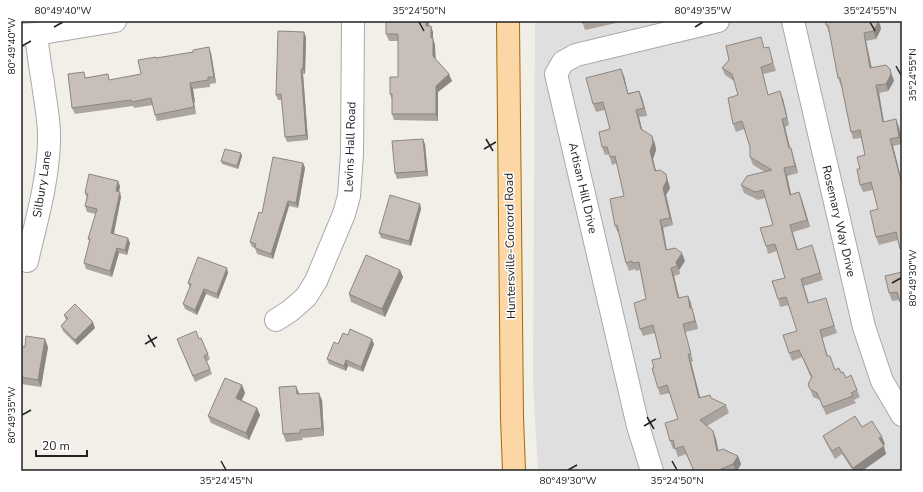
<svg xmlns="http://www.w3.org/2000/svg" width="923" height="492" font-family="'Nunito Sans',sans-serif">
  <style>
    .residential { fill: #e0dfdf }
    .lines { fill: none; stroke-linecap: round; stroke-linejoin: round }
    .minor-casing { stroke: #a9a9a9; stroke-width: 24 }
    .major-casing { stroke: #a06b00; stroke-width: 24 }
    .minor { stroke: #fff; stroke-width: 22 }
    .major { stroke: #fcd6a4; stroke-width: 22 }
    .wall { fill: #aba49e }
    .shaded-wall { fill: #8b8681 }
    .building { fill: #c7bfb8; stroke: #8b8681 }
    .ticks { fill: none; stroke: #222; stroke-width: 1.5 }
    .labels { text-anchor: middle; stroke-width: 3; stroke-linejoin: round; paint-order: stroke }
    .street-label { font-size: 12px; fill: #222; stroke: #fff }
    .neatline { fill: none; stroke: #222; stroke-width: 1.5 }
    .ticks-label { font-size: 10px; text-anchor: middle; fill: #222 }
  </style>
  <rect width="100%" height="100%" fill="#f2efe9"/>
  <polygon class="residential" points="535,21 902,21 902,471 538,471 533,382"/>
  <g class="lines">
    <defs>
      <g id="minor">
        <polyline points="793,21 864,327 882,381 902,415"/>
        <polyline points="21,35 36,34 115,21"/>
        <path d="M27,261C36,222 48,182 49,141C50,121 45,102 43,83C40,67 38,51 36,34"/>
        <polyline points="276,320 290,311 306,297 316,281 344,214 349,196 352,154 353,21"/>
        <polyline points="652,471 638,426 556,74 563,62 576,55 718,21"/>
      </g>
      <polyline id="major" points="508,21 512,417 514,471"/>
    </defs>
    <use href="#minor" class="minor-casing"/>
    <use href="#major" class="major-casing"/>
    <use href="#minor" class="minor"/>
    <use href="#major" class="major"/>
  </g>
  <g class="wall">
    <polygon points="582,21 622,21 621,22 585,30"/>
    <polygon points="825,21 880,24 881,29 876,39 866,41 872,68 893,77 894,81 888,91 879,93 884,122 899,127 902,143 902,144 893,146 902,182 902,254 898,240 879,245 876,237 878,209 873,190 863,192 860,185 860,169 865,155 861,138 853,139 851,132 842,85 841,86 838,78 830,33 829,33"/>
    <polygon points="429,22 429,26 433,32 433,39 435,45 435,59 452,81 438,92 438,121 394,120 392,114 392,100 390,94 398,77 398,41 389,41 386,34"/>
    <polygon points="306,37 305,74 303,74 308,140 287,142 285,137 282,100 278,100 276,95"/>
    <polygon points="765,48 771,55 776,71 763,74 768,95 783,99 789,125 785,127 790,148 791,148 793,155 798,173 787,176 791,194 802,200 810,227 793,232 798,249 815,253 823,280 804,286 809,303 828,306 837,333 822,338 828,356 835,370 841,373 857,390 860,397 854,400 856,403 826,415 820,400 813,397 811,391 808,384 811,378 802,357 792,361 789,353 797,331 789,305 780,307 778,299 785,278 777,251 768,254 766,246 773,225 765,198 758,200 744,193 741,185 765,172 753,165 750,157 750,147 744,129 736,132 733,124 738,95 734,81 725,75 722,68"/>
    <polygon points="211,53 216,83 210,84 210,87 193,89 195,103 194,103 196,114 157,121 155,115 153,105 134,108 133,106 75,114 72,108 86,77 110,80 141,74 156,58"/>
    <polygon points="624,76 628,93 639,91 642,98 647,116 639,117 642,130 655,144 656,150 653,159 656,171 668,182 670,188 666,195 673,225 663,228 667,250 685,261 679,270 680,274 674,276 679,298 688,296 691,308 694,315 698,329 685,332 693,361 691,362 700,398 710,395 711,399 726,405 729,413 707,426 713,431 716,439 718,450 738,456 741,464 737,471 694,471 686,454 678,457 675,448 673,449 670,441 678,419 670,393 660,395 658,388 654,368 661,358 655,333 643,336 640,329 646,299 640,270 636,271 635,269 629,271 626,263 619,233 618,233 615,226 624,196 617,163 612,165 609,154 605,155 602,147 610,129 605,110 596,112 593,104"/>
    <polygon points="425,144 428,176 397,179 395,173"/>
    <polygon points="242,156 238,169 222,164 221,161"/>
    <polygon points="303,163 305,168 298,208 289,206 273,259 257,254 255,248 252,247 250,242 262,213"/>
    <polygon points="120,186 119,192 121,197 114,233 130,243 127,255 119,253 112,277 86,269 84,263 90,242 88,239 96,214 87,212 85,206 87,198 85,193"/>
    <polygon points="420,204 421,209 411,246 381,238 379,233"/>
    <polygon points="400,270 403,277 385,317 351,302 349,294"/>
    <polygon points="902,272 902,308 899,300 892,301 889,293"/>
    <polygon points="228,273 218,299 206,294 197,315 185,309 183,304 190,288 188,283"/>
    <polygon points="64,315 95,328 77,345 63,331 61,326 66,320"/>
    <polygon points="348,335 374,344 363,372 348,366 346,371 329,364 327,359 338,344"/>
    <polygon points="177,339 199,339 208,354 210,359 207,361 212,374 195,382"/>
    <polygon points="21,346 25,347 48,347 41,387 21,384"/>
    <polygon points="242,385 245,393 242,400 257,408 260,415 249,440 211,423 208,416"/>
    <polygon points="299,393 299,394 322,400 324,436 302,438 303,440 286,442 283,434"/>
    <polygon points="862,427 885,444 883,445 886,454 862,471 853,471 842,454 835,459 826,443 823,436"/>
  </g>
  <g class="shaded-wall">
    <polygon points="426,21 428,21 429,22 429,32 426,26"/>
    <polygon points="879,21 881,29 876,39 873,31"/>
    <polygon points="431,26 433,32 433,39 435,45 436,63 433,56 431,38"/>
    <polygon points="304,32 306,37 305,74 303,69"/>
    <polygon points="864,33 866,41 873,76 870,68"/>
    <polygon points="209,47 211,53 216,83 214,77"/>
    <polygon points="301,69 303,74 308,140 306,135"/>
    <polygon points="621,69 624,76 630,101 628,94"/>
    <polygon points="890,69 894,81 888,91 886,84"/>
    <polygon points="449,74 452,81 438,92 438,121 436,114 436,86"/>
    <polygon points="190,83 193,89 195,103 192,97"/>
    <polygon points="876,85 879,93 885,129 883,122"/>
    <polygon points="639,91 642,98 647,116 644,108"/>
    <polygon points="780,91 783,99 789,125 787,118"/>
    <polygon points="192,97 194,103 196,114 194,107"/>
    <polygon points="636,110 639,117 644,137 641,129"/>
    <polygon points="782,119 785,127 792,156 789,148"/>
    <polygon points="896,119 899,127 902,144 899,137"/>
    <polygon points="652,136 655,144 656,150 653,159 658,179 655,171 650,151"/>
    <polygon points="423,139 425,144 428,176 426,171"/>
    <polygon points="890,139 893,146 902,182 902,184"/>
    <polygon points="791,148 793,155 798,173 795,166"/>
    <polygon points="241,153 242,156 238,169 237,166"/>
    <polygon points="303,163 305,168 298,208 296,203"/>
    <polygon points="784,168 787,176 793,202 790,195"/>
    <polygon points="666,174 670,188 666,195 673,225 670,218 663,188"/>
    <polygon points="118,181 120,186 118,196 116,191"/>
    <polygon points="120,192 121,197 113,238 111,233"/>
    <polygon points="799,192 802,200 810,227 807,220"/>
    <polygon points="288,201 289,206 273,259 271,254"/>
    <polygon points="420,204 421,209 411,246 409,241"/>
    <polygon points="660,220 663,228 668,258 666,250"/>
    <polygon points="128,238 130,243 127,255 125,250"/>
    <polygon points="117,248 119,253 112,277 110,271"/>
    <polygon points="682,253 685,261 679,270 680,274 676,262"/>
    <polygon points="227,268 228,273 218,299 217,294"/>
    <polygon points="671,268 674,276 681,305 678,298"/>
    <polygon points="400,270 403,277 385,317 382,309"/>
    <polygon points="204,289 206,294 197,315 195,310"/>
    <polygon points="688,296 691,303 693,316 690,308"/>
    <polygon points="692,308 698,329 695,321"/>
    <polygon points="93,322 95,328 77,345 75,340"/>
    <polygon points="45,339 48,347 41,387 38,380"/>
    <polygon points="372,339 374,344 363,372 361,367"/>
    <polygon points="688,354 691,362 702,405 699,398"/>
    <polygon points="346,360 348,366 346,371 344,366"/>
    <polygon points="242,385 245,393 239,406 236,398"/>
    <polygon points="296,386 299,393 300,402 297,394"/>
    <polygon points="319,393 322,400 324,436 322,428"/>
    <polygon points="257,408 260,415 249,440 246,433"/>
    <polygon points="713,431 716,439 720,458 717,451"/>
    <polygon points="882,437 885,444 882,446 879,438"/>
    <polygon points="884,446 886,454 862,471 854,471 853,468"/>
    <polygon points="738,456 741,464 737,471 736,471 733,464"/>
  </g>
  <g class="building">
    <polygon points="386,21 426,21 426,26 431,26 431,38 433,38 433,56 449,74 436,86 436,114 392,114 392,94 390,94 390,77 398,77 398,34 386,34"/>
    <polygon points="582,21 590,21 582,23"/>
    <polygon points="825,21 879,21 873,31 864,33 870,68 886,65 890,69 891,74 886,84 876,85 883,122 896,119 899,137 890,139 902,184 902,248 900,249 896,232 876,237 870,211 878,209 871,182 860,185 857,169 860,169 857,157 865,155 860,130 851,132 840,78 838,78 828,25 826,25"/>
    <polygon points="278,31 304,32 303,69 301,69 306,135 285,137 281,94 276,95"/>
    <polygon points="761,37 764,48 769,47 773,63 761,67 768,95 780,91 787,118 782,119 789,148 791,148 795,166 784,168 790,195 799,192 807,220 790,225 797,250 812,245 820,273 801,279 808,303 826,298 834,326 820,330 827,356 830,356 835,370 839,368 841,373 843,372 846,378 851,375 857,390 851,393 853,396 823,407 817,393 810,389 808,384 812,377 799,350 789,353 783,335 797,331 786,297 778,299 772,281 785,278 775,244 766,246 760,228 773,225 763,190 755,192 741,185 747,176 772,170 750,157 750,147 742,121 733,124 728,98 738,95 732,74 722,68 729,60 726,46"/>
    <polygon points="209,47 214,77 208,77 208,80 190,83 192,97 194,107 155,115 151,98 132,102 131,100 72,108 68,74 84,72 85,78 108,74 109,80 141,74 138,60 156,57 156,58 193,52 193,50"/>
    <polygon points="621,69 628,94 639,91 644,108 636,110 641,129 652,136 653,143 650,151 655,171 660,170 666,174 667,180 663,188 670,218 660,220 666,250 675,248 682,253 676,262 677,266 671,268 678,298 688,296 690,308 692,308 695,321 683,324 691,354 688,354 699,398 710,395 711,398 726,405 700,420 713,431 717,451 723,449 738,456 733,464 721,469 722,471 694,471 683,446 675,449 673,440 670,441 665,423 678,419 667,385 658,388 652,368 654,368 652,360 661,358 653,325 640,329 634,303 646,299 639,262 633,263 632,261 626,263 617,225 615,226 610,199 624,196 615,156 610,157 607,147 602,147 599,132 610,129 603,102 593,104 586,78"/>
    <polygon points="423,139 426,171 395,173 392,141"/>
    <polygon points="225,149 241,153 237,166 221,161"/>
    <polygon points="273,157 303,163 296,203 288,201 271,254 255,248 256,244 250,242 259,212 262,213"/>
    <polygon points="89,174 118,181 116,191 120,192 111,233 128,238 125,250 117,248 110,271 84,263 90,239 88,239 97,209 85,206 88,194 85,193"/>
    <polygon points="390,195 420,204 409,241 379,233"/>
    <polygon points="366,255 400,270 382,309 349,294"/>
    <polygon points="198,257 227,268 217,294 204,289 195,310 183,304 191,284 188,283"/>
    <polygon points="902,272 902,301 900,302 897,292 889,293 885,276"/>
    <polygon points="75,304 93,322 75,340 61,326 68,318 64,315"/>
    <polygon points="350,329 372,339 361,367 346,360 344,366 327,359 334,342 338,344 343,333 348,335"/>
    <polygon points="196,331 199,339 201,338 208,354 204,356 210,369 193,376 177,339"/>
    <polygon points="26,336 45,339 38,380 21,377 21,346 25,347"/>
    <polygon points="225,378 242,385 236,398 257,408 246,433 208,416"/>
    <polygon points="296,386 297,394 319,393 322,428 300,430 300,433 283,434 279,387"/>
    <polygon points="855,416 862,427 872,421 882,437 879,438 884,446 853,468 839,447 832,451 823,436"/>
  </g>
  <path class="ticks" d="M419,22L424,31M870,22L875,31M54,27L63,22M695,27L703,22M22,46L31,41M896,66L901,75M486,139L493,151M484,149L496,142M892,283L901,278M148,335L155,347M145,344L157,337M22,415L31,410M647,417L654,429M644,426L656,419M221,461L226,470M672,461L677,470M568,470L577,465"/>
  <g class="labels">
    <g class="street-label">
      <text transform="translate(350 147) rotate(-88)" y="4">Levins Hall Road</text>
      <text transform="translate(42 184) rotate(-81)" y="4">Silbury Lane</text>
      <text transform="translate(583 188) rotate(77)" y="4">Artisan Hill Drive</text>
      <text transform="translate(839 221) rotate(77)" y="4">Rosemary Way Drive</text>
      <text transform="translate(510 246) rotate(-91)" y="4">Huntersville-Concord Road</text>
    </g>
  </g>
  <rect width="923" height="492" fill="none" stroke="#ffffff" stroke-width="44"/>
  <path d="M36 450v6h51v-6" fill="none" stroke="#222222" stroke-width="2"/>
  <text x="42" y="450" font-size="12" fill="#222222" stroke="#ffffff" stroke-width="3" paint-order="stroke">20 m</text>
  <rect x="22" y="22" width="879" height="448" class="neatline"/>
  <g class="ticks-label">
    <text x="63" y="14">80°49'40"W</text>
    <text x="419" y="14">35°24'50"N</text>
    <text x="703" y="14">80°49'35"W</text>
    <text x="870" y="14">35°24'55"N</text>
    <text transform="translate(11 46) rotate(-90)" y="4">80°49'40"W</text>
    <text transform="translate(912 75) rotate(-90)" y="4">35°24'55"N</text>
    <text transform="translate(912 278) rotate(-90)" y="4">80°49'30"W</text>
    <text transform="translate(11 415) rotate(-90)" y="4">80°49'35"W</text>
    <text x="226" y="484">35°24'45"N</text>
    <text x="568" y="484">80°49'30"W</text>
    <text x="677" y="484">35°24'50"N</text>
  </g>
</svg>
